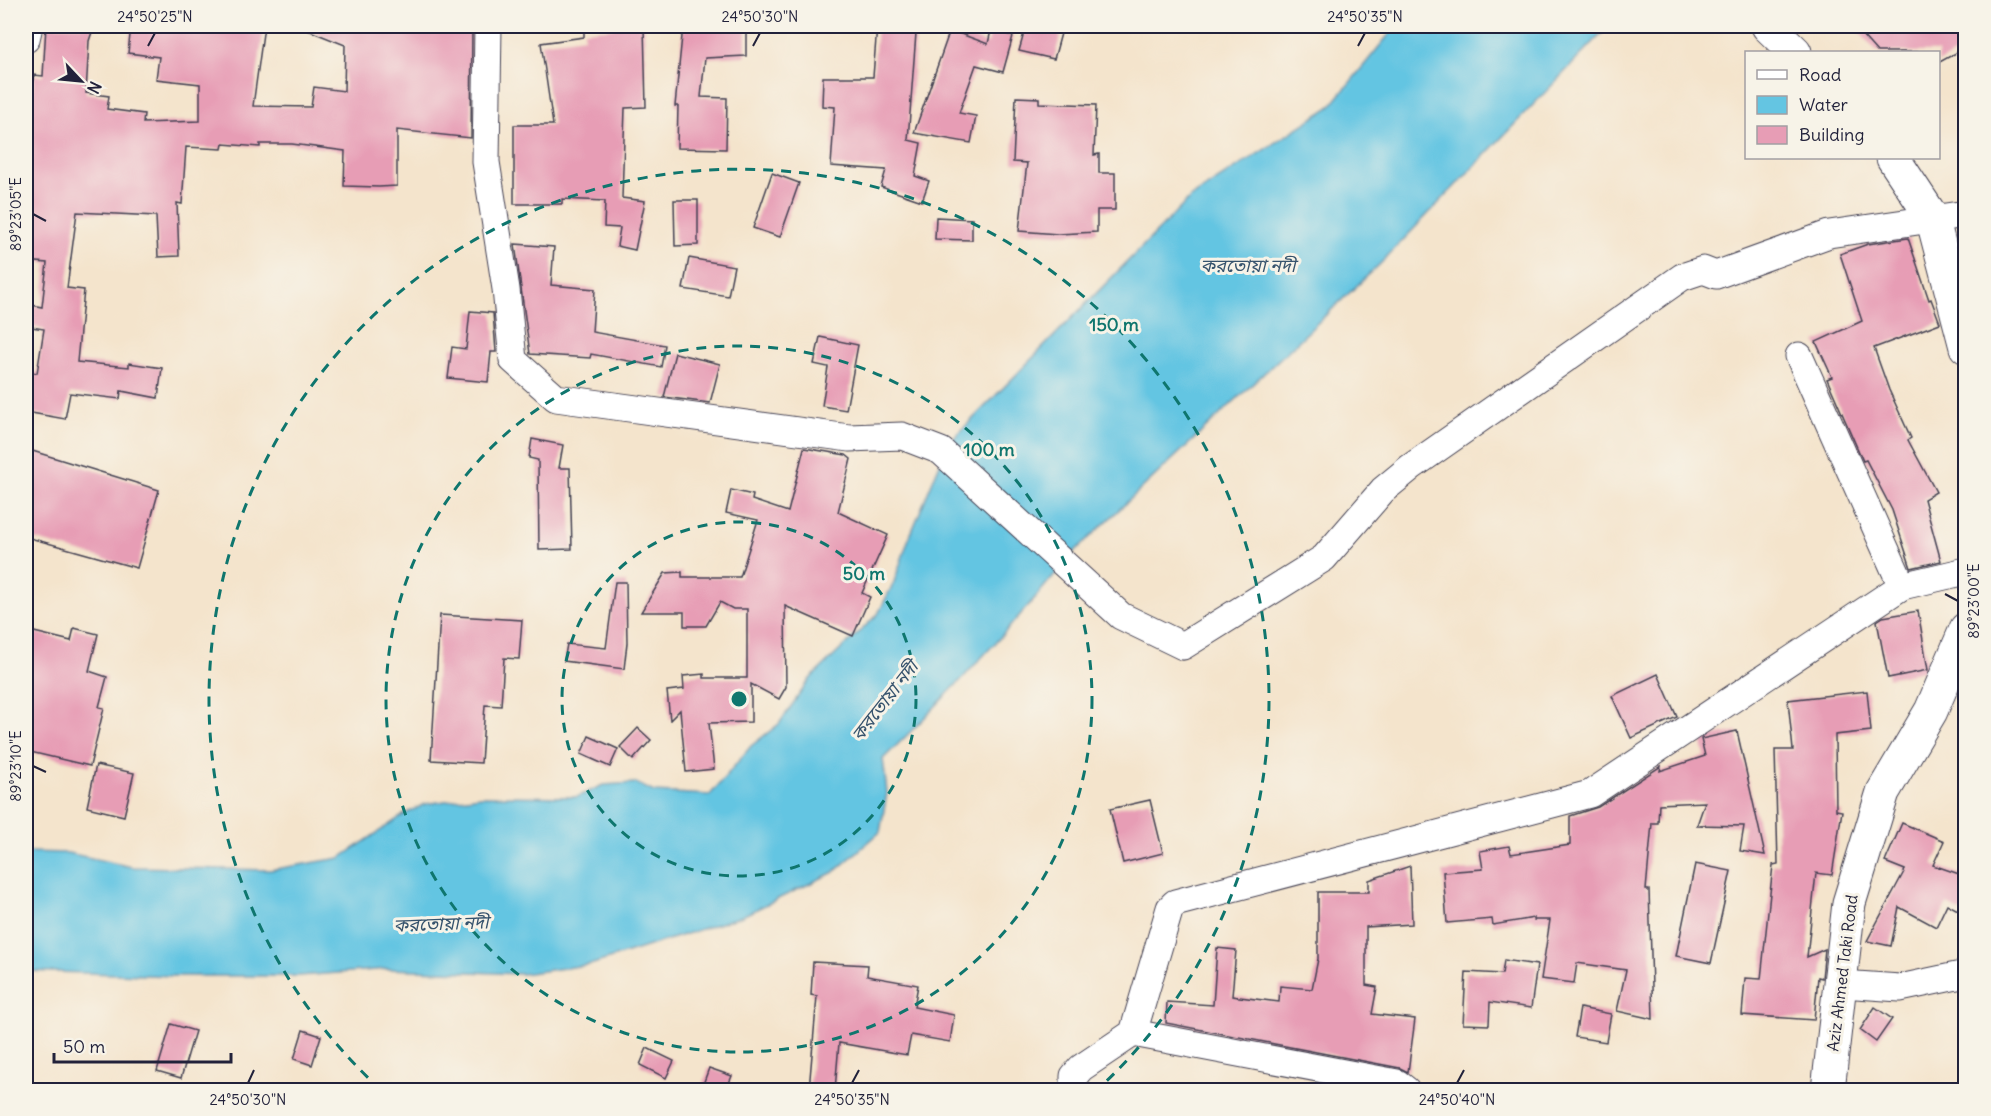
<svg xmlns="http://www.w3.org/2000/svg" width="1991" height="1116" font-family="Delius,'Noto Sans Bengali',sans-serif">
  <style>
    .water { fill: #64c5e2; stroke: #43748e; stroke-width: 1.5 }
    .building { fill: #e79db5 }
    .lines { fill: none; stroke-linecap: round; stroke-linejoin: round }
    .minor-casing { stroke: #423f51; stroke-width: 29 }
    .tertiary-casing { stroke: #423f51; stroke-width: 35 }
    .minor { stroke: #fff; stroke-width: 27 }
    .tertiary { stroke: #fff; stroke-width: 33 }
    .ticks { fill: none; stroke: #22223b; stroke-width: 2 }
    .ring { fill: none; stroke: #0f766e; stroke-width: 3; stroke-dasharray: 10 8 }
    .labels { text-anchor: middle; stroke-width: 6; stroke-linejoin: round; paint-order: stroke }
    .street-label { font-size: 16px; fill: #22223b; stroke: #f7f3e8 }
    .water-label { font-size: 18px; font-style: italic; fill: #36536d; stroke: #f7f3e8 }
    .centre { fill: #0f766e; stroke: #f7f3e8; stroke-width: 3 }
    .ring-label { font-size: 18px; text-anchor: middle; font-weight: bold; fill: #0f766e; stroke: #f7f3e8; stroke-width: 6; stroke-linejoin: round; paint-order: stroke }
    .neatline { fill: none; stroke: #22223b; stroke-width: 2 }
    .ticks-label { font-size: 15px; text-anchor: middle; fill: #22223b }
  </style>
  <rect width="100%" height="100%" fill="#f7f3e8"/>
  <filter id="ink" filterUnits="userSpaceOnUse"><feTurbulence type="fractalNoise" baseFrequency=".0167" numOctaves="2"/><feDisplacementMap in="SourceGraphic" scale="12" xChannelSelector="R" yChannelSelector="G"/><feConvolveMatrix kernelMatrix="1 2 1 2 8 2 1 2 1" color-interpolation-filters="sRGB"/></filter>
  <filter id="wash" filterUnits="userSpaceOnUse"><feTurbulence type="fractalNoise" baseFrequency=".008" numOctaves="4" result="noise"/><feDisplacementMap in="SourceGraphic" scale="24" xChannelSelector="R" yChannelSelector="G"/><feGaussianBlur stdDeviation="1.35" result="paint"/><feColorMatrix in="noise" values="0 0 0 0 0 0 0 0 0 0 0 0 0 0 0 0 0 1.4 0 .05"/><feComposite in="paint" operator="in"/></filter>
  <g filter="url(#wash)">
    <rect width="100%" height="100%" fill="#f4e4cc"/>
    <path class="water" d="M1396,26H1609L1380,264L1071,555C1013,626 949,695 883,759L887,793L880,832L834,872L742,916L593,964L522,974L388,969L299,976H176L26,971V852L68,853L132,867L270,870L340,858L405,814L425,804L480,796L577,797L603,785L636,783L654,792L710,795L751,746L779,724L810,679L878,614L894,582L908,541L948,444L1191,197L1330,107Z"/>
    <g id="blocks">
      <g class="building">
        <polygon points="46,26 94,26 89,41 86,93 109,96 107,109 144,114 143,123 200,121 200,84 156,79 159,57 128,53 131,26 264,26 253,106 311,107 314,87 344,91 345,45 305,29 306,26 391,30 391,26 472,26 471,138 397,130 397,186 379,187 344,186 345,151 292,144 260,144 260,147 223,144 222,149 186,147 182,204 177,203 179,256 158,257 156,216 77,212 67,288 84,290 77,362 129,367 129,363 162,368 158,398 121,391 120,399 70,393 65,419 26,412 26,371 37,373 44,329 26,326 26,304 42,307 47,263 26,261 30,165 27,164 31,128 26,127 26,108 31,109 34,75 43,76"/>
        <polygon points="616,26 644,26 646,107 625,108 622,198 645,201 635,250 617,246 620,228 604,227 605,201 562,199 562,204 514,204 514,125 553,125 541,43 584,37 584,31 616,28"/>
        <polygon points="683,26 746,26 746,56 705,58 701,97 727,98 726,149 677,148 678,106 675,106"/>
        <polygon points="877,26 909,26 909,33 916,33 908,140 921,143 915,176 929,181 922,201 881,187 886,170 831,166 835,107 822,106 823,77 873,77"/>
        <polygon points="1026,26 1063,26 1054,59 1019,51"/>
        <polygon points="1854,26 1965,26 1965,48 1938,63 1938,52 1877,52"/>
        <polygon points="950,30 988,44 991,30 1013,36 1003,72 976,65 959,113 976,116 971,143 914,133"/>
        <polygon points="1016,97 1039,98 1039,103 1096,105 1094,155 1099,154 1099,173 1115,173 1115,210 1097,210 1097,232 1058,234 1019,231 1027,163 1013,162"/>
        <polygon points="772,173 799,183 780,237 753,228"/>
        <polygon points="674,200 698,200 698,245 675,246"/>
        <polygon points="936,217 972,219 972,240 935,239"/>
        <polygon points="1908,238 1929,300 1931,299 1940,323 1874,348 1889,390 1911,438 1908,440 1936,492 1924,499 1941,561 1911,568 1892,510 1866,460 1863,461 1827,379 1832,377 1816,342 1862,321 1840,254 1868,244"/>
        <polygon points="515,244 554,247 551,285 595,289 592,332 665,345 661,367 591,354 590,358 530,354"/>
        <polygon points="689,258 734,266 728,296 683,289"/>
        <polygon points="470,311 493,313 496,352 491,352 488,382 448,378 452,347 466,349"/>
        <polygon points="820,337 858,345 846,410 822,406 828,367 814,364"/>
        <polygon points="675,353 720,364 710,403 664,397"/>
        <polygon points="532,439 563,445 559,468 570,468 572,549 539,550 538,460 529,458"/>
        <polygon points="804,448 846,455 851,459 838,512 888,535 862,593 870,597 853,636 785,606 786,687 779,699 751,684 751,722 709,723 714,769 686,772 680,710 670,720 667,691 684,689 683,676 704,674 704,678 747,678 747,609 733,609 720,602 706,626 684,626 684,612 641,612 665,573 682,572 682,577 740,577 758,520 726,513 731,490 753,495 752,500 788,512"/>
        <polygon points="26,449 159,490 137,568 26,537"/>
        <polygon points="615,582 626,582 627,643 624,669 564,661 567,644 606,648"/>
        <polygon points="1918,611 1928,670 1888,678 1877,621 1883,617"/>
        <polygon points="440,615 522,620 519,659 504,658 501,706 485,705 481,763 431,760"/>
        <polygon points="74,628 98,634 89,671 107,677 99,707 104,708 90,766 26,751 26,630 71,641"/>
        <polygon points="1658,674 1677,717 1631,738 1612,696"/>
        <polygon points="1867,691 1871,731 1835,735 1836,810 1842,811 1832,875 1816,873 1807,957 1825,949 1822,978 1818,977 1814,1020 1742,1015 1745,978 1761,979 1773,865 1778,864 1775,750 1793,750 1788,700"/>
        <polygon points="638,728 651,740 633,760 620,747"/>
        <polygon points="1737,731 1765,855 1740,851 1744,826 1697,825 1705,802 1659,804 1658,823 1652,823 1646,890 1649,890 1653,1019 1617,1011 1626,970 1577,963 1574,983 1541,979 1550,920 1534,920 1534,918 1493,925 1492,919 1447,923 1443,872 1483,869 1480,851 1509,846 1511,854 1570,845 1570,816 1598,807 1661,766 1660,771 1705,756 1701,739"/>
        <polygon points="589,736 618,749 610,767 581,754"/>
        <polygon points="96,765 134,773 124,816 87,807"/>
        <polygon points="1150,800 1163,853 1123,863 1110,809"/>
        <polygon points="1902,823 1944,841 1933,865 1965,876 1965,914 1947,904 1936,927 1899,907 1891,946 1867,941 1905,870 1885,862"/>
        <polygon points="1695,864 1731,871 1711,963 1676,956"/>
        <polygon points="1410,866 1412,924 1366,927 1366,985 1377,987 1372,1014 1415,1019 1408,1072 1400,1068 1166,1023 1167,1002 1213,1005 1217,948 1236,950 1232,996 1279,1002 1280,986 1312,989 1318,959 1318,892 1369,892 1369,880"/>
        <polygon points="1504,960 1537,965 1531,1008 1490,1002 1489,1025 1463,1024 1466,972 1502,974"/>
        <polygon points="813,962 868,965 867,976 918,985 914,1007 954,1015 950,1042 911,1035 907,1055 839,1043 835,1090 809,1090 817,996 811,995"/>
        <polygon points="1875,1007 1892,1019 1876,1042 1860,1030"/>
        <polygon points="1580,1008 1611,1014 1606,1042 1575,1037"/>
        <polygon points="171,1024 195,1031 181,1078 157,1071"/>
        <polygon points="303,1030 321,1036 312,1065 294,1059"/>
        <polygon points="647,1048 674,1061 666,1078 640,1065"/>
        <polygon points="709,1068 732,1076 726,1090 701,1090"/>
      </g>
    </g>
  </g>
  <g filter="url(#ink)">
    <use href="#blocks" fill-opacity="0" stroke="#423f51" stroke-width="1.5"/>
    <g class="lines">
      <defs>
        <g id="minor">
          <polyline points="488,26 486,162 506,289 513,360 556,398 849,438 902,436 941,451 1121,616 1183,646 1324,558 1383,490 1411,467 1682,277 1703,270 1716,275 1829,234 1966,214"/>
          <polyline points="26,39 29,26"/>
          <polyline points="1799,356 1902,586"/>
          <polyline points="1842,984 1900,988 1966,974"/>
          <polyline points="1133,1033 1397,1083 1406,1090"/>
          <polyline points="1074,1090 1074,1076 1081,1068 1133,1033 1170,908 1175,903 1590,794 1902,586 1966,571"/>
        </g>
        <g id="tertiary">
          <polyline points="1768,26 1795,52"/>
          <polyline points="1893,158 1932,217 1966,347"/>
          <polyline points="1828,1090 1849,903 1883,792 1931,711 1966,629"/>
        </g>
      </defs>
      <use href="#minor" class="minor-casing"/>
      <use href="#tertiary" class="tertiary-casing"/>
      <use href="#minor" class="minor"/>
      <use href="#tertiary" class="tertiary"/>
    </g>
  </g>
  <path class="ticks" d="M148,46L155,33M753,46L760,33M1358,46L1365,33M33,214L46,221M1945,594L1958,601M33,766L46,772M248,1083L254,1070M852,1083L859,1070M1457,1083L1464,1070"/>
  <g class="ring">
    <circle cx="739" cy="699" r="177"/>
    <circle cx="739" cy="699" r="353"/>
    <path d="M381 1090A530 530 0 1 1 1097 1090"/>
  </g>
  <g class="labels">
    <g class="street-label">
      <text transform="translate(1842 973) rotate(-83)" y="6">Aziz Ahmed Taki Road</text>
    </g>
    <g class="water-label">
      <text x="1248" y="272">করতোয়া নদী</text>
      <text transform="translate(885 701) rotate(-52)" y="6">করতোয়া নদী</text>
      <text transform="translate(441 924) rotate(-2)" y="6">করতোয়া নদী</text>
    </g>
  </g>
  <circle cx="739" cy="699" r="9" class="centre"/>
  <g class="ring-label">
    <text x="1114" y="331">150 m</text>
    <text x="989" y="456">100 m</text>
    <text x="864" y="580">50 m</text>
  </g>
  <rect width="1991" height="1116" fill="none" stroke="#f7f3e8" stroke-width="66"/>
  <rect x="1745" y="51" width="195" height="108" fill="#f7f3e8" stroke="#a29fa3" stroke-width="1.5"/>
  <rect x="1757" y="70" width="30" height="9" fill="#ffffff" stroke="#a29fa3" stroke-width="1.5"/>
  <text x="1799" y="81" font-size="18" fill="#22223b">Road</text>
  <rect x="1757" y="96" width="30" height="18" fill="#64c5e2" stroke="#a29fa3" stroke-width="1.5"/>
  <text x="1799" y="111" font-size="18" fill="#22223b">Water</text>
  <rect x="1757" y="126" width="30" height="18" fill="#e79db5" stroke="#a29fa3" stroke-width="1.5"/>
  <text x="1799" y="141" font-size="18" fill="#22223b">Building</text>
  <g transform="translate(81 81) rotate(116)" stroke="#f7f3e8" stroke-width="4.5" paint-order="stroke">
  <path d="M0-4.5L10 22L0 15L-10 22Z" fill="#22223b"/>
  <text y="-9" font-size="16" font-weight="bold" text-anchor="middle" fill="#22223b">N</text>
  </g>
  <path d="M54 1053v9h177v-9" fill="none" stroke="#22223b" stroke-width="3"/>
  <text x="63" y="1053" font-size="18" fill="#22223b" stroke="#f7f3e8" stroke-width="4.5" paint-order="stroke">50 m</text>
  <rect x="33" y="33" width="1925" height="1050" class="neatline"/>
  <g class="ticks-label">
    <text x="155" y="22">24°50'25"N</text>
    <text x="760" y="22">24°50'30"N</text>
    <text x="1365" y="22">24°50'35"N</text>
    <text transform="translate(16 214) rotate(-90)" y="5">89°23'05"E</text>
    <text transform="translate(1974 601) rotate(-90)" y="5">89°23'00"E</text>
    <text transform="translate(16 766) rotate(-90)" y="5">89°23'10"E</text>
    <text x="248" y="1105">24°50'30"N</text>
    <text x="852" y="1105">24°50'35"N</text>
    <text x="1457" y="1105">24°50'40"N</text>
  </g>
</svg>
